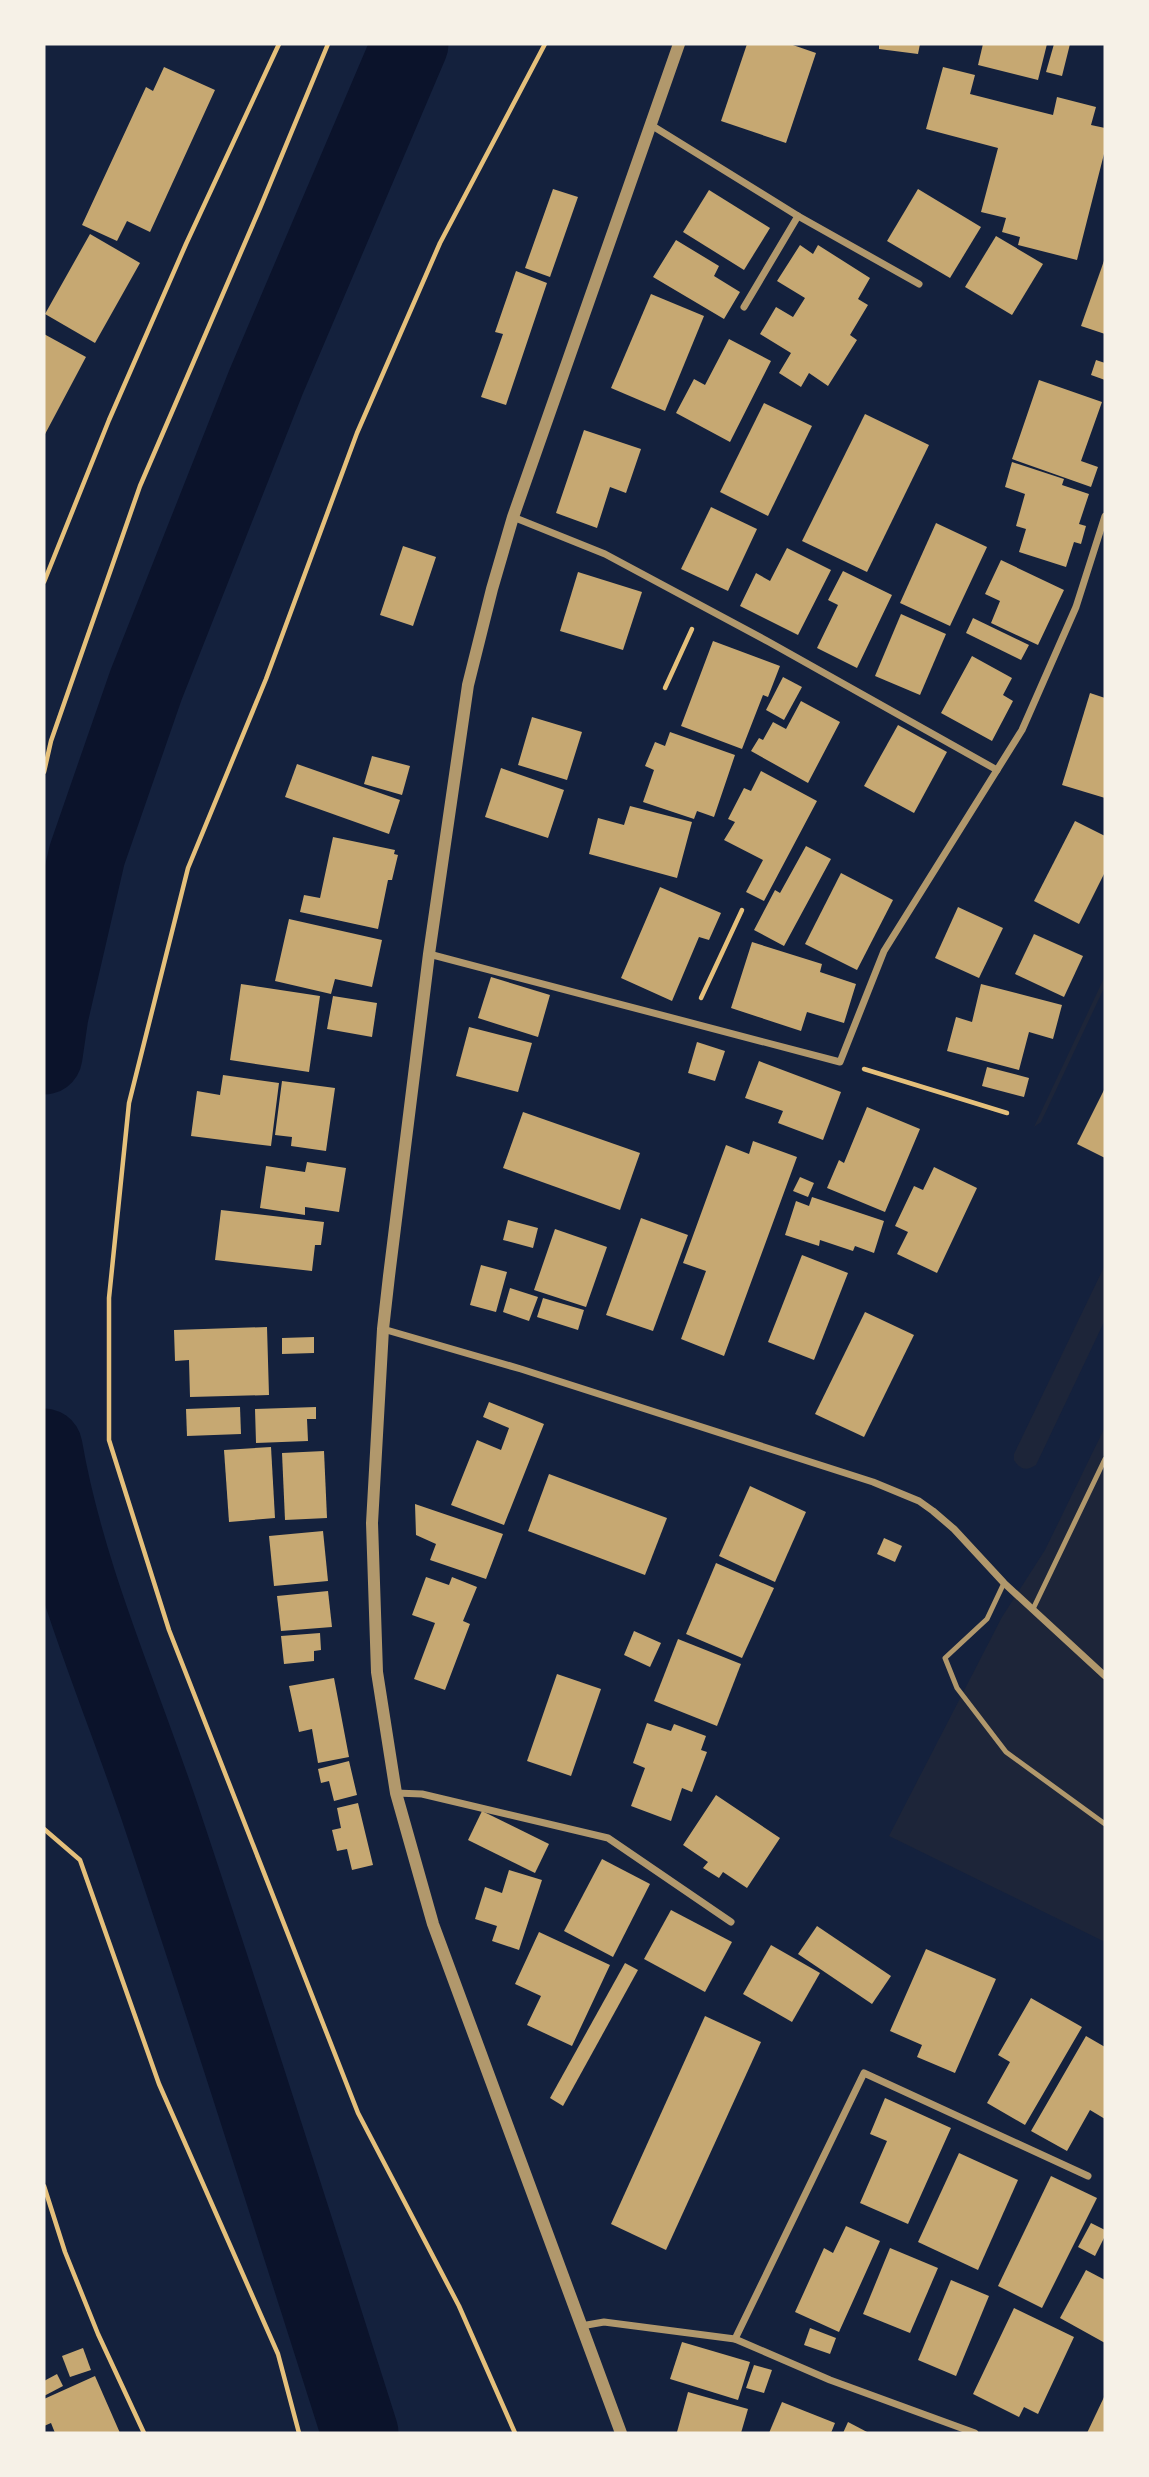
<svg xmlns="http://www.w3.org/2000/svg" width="1149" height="2477" font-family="Lora,serif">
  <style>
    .green { fill: #1d2539 }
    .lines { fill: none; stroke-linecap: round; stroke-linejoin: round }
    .river { stroke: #0b132b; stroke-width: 77 }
    .building { fill: #c6a872 }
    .path { stroke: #e5c07b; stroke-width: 4.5 }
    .service { stroke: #b1986c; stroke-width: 5 }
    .minor { stroke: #b1986c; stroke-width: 7 }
    .tertiary { stroke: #b1986c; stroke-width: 12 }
  </style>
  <rect width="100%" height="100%" fill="#14213d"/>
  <g class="green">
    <polygon points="1105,976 1105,986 1041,1122 1034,1127"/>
    <path d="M1105,1265V1320L1036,1465C1027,1471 1020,1470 1014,1460V1454Z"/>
    <polygon points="1105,1427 1105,1942 889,1836 1002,1617 1045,1550"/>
  </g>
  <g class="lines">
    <g class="river">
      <polyline points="44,1056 50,1015 87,855 146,685 266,382 410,44"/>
      <path d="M44,1447C66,1575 121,1696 162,1819C230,2023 295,2228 360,2433"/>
    </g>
  </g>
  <g class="building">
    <polygon points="747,44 790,44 816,53 786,143 721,121"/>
    <polygon points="879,44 920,44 918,54 879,49"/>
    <polygon points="983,44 1047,44 1038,80 978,65"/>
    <polygon points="1054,44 1070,44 1062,76 1046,72"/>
    <polygon points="164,67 215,90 150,232 127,221 117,241 82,225 146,87 153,91"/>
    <polygon points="943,67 975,75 970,94 1053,115 1057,97 1096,107 1091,125 1105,128 1105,150 1077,260 1018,245 1020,237 1002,232 1006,218 981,212 998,148 926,129"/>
    <polygon points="553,189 578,197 550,277 525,268"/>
    <polygon points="918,189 981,227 950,278 887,241"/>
    <polygon points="709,190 770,228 744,270 683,232"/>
    <polygon points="90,234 140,263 95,343 45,314"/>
    <polygon points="996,236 1043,264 1012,315 965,287"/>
    <polygon points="676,240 719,266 714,276 740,292 724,319 653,277"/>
    <polygon points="800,245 813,254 818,245 870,278 858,299 868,305 850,335 857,340 828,386 809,373 801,387 779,373 791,353 760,334 776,307 793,317 805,298 777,281"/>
    <polygon points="1105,258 1105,334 1081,326"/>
    <polygon points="516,271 547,283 506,405 481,397 503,334 495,332"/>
    <polygon points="651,294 704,316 665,411 611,388"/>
    <polygon points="44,334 86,357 44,436"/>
    <polygon points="729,339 771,361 730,442 676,413 694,379 705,385"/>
    <polygon points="1096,360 1105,363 1105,380 1091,375"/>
    <polygon points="1039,380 1102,402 1081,461 1098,467 1091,487 1012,459"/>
    <polygon points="764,403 812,426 768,516 720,492"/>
    <polygon points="865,414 929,445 867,572 802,541"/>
    <polygon points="584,430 641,449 626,493 610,487 597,528 556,513"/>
    <polygon points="1012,462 1064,479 1062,485 1089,494 1079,524 1086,526 1081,544 1074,542 1066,567 1019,552 1026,529 1016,526 1025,494 1005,487"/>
    <polygon points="711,507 757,529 728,591 681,569"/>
    <polygon points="936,523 987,547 950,626 900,603"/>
    <polygon points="403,546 436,557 413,626 380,615"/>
    <polygon points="787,548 831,570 798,635 740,606 756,573 770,581"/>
    <polygon points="1001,560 1064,590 1038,645 991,623 1000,601 985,594"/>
    <polygon points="843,571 892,595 857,668 817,648 838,605 828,600"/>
    <polygon points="578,572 642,592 623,650 560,631"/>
    <polygon points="901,614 946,634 920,695 875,676"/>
    <polygon points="973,618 1029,645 1021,660 966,633"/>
    <polygon points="713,641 780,666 768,697 763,695 742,749 681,726"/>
    <polygon points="972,656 1012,678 1003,695 1013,701 992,741 941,713"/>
    <polygon points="783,677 802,687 784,720 766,710"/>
    <polygon points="1090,693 1105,698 1105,798 1062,785"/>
    <polygon points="801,701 840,722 808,783 751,751 759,738 763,740 773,722 786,729"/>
    <polygon points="532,717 582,732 567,780 518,765"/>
    <polygon points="898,725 947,752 914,813 864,786"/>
    <polygon points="670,732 735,755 714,817 697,811 694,819 643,802 654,770 645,766 655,742 665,746"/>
    <polygon points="372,756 410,766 402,795 364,784"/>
    <polygon points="297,764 400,800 389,834 285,797"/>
    <polygon points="501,768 564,790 548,838 485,817"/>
    <polygon points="761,771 817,801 764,901 746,892 763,860 724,840 735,822 728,819 744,788 751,791"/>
    <polygon points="630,806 692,822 677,878 589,854 598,818 624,825"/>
    <polygon points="1075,821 1105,836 1105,872 1079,924 1034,901"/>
    <polygon points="333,837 395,850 394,854 398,855 392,880 388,880 378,929 300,912 304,895 320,898"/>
    <polygon points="806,846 831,859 784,946 754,930 775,890 780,893"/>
    <polygon points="841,873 893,900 857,970 805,944"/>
    <polygon points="660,887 721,913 709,940 699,937 672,1001 621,978"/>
    <polygon points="958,907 1003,928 979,978 935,958"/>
    <polygon points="289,919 382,940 372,987 335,979 331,994 275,981"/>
    <polygon points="1034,934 1083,956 1064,997 1015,974"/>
    <polygon points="752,942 822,964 820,972 856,984 844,1023 807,1012 801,1031 731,1008"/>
    <polygon points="491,977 550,995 538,1037 478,1018"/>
    <polygon points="241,984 320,996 309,1072 230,1060"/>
    <polygon points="981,984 1062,1005 1053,1039 1029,1032 1019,1070 947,1051 956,1017 972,1022"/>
    <polygon points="333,996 377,1003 372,1037 327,1029"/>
    <polygon points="469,1027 532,1043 518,1092 456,1076"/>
    <polygon points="697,1042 725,1051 715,1081 688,1073"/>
    <polygon points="759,1061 841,1092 823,1140 778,1123 783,1111 745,1098"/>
    <polygon points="987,1067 1029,1078 1024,1097 982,1086"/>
    <polygon points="223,1075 279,1083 271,1146 191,1136 197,1091 220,1095"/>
    <polygon points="282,1081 335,1088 326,1151 291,1146 292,1137 275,1135"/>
    <polygon points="1105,1088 1105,1158 1077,1144"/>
    <polygon points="867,1107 920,1129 885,1212 827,1188 839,1160 844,1163"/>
    <polygon points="523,1112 640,1153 620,1210 503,1168"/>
    <polygon points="753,1141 797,1157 724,1356 681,1339 706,1271 683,1263 726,1145 749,1154"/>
    <polygon points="307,1162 346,1168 339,1212 305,1207 305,1215 260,1208 266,1166 305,1172"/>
    <polygon points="934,1167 977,1188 937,1273 897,1254 908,1232 895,1226 914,1186 923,1190"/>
    <polygon points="800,1177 814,1183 808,1197 793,1191"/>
    <polygon points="812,1197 884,1221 874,1253 855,1246 853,1251 820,1240 819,1246 785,1235 796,1201 809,1206"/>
    <polygon points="221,1210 324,1222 321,1245 315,1245 312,1271 215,1260"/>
    <polygon points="641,1218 688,1235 653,1331 606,1315"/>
    <polygon points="508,1220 538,1228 533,1248 503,1240"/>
    <polygon points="555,1229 607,1247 586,1307 534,1290"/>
    <polygon points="802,1255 848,1273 814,1360 768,1342"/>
    <polygon points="481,1265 507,1272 496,1312 470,1305"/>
    <polygon points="510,1288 538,1297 529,1321 503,1312"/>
    <polygon points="543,1298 584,1310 578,1330 537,1317"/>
    <polygon points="865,1312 914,1335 864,1437 815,1414"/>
    <polygon points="267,1327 269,1395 190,1397 189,1360 175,1361 174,1330"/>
    <polygon points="314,1337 314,1353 282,1354 282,1338"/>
    <polygon points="489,1402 544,1424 504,1525 451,1505 477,1440 501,1450 509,1428 483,1417"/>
    <polygon points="240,1407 241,1434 187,1436 186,1409"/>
    <polygon points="316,1407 316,1419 307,1419 308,1441 256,1443 255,1409"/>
    <polygon points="271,1447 275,1518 229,1522 224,1450"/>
    <polygon points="324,1451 327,1518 285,1520 282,1453"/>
    <polygon points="549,1474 667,1518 645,1575 528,1531"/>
    <polygon points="750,1486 806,1512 775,1582 719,1556"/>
    <polygon points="415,1504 503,1534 486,1579 430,1560 436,1544 416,1535"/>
    <polygon points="323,1531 328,1581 274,1586 269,1536"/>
    <polygon points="884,1538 902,1546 895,1562 877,1554"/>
    <polygon points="716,1563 774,1588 742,1658 686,1634"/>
    <polygon points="426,1577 449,1585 452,1577 477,1587 463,1621 470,1624 445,1690 414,1679 435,1623 412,1615"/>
    <polygon points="328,1591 332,1627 281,1631 277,1596"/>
    <polygon points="634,1631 661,1643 650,1667 624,1655"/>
    <polygon points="320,1633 321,1650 314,1651 314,1661 284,1664 281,1636"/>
    <polygon points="678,1639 741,1664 717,1726 654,1701"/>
    <polygon points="557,1674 601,1689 571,1776 527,1761"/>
    <polygon points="334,1678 349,1757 318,1763 312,1729 299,1732 289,1686"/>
    <polygon points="647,1723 671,1731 674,1724 706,1736 701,1750 707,1752 692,1792 682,1788 671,1821 631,1806 645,1768 633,1763"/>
    <polygon points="349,1761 357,1795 334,1801 329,1781 321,1783 318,1769"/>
    <polygon points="716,1795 780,1838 747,1888 723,1872 719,1878 703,1868 708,1862 683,1845"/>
    <polygon points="358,1803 373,1865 352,1870 347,1849 337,1851 332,1830 341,1828 337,1808"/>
    <polygon points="482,1811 549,1844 535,1873 468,1840"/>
    <polygon points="602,1859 650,1884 613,1957 564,1931"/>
    <polygon points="509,1870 542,1880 519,1950 492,1941 497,1926 475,1919 485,1887 502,1893"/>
    <polygon points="671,1910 732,1942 705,1992 644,1959"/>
    <polygon points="817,1926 891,1976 872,2004 798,1954"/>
    <polygon points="539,1932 610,1965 572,2046 527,2025 541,1996 515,1984"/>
    <polygon points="771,1945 820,1973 792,2022 743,1994"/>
    <polygon points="926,1949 996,1979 955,2073 917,2057 922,2045 890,2031"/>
    <polygon points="625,1963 638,1970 563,2106 550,2098"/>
    <polygon points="1031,1998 1082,2027 1025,2125 987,2103 1010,2062 998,2055"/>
    <polygon points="705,2016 761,2042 666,2250 611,2224"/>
    <polygon points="1086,2036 1105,2047 1105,2119 1090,2110 1067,2151 1031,2131"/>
    <polygon points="885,2098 951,2128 908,2224 860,2203 887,2141 870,2134"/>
    <polygon points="959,2153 1018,2180 978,2270 918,2242"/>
    <polygon points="1051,2176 1097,2198 1042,2308 998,2286"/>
    <polygon points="1091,2223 1105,2230 1105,2236 1095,2256 1078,2247"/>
    <polygon points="846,2226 880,2241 839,2332 795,2312 824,2248 833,2253"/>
    <polygon points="890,2248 938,2268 910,2333 863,2314"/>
    <polygon points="1086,2270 1105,2280 1105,2343 1060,2318"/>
    <polygon points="951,2280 989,2296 956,2376 918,2360"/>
    <polygon points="1014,2308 1074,2337 1038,2414 1024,2407 1019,2417 973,2394"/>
    <polygon points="810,2328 836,2338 830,2354 804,2345"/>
    <polygon points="682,2342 750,2362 738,2400 670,2379"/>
    <polygon points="83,2348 91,2370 70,2377 62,2356"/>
    <polygon points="754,2365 772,2370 764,2393 746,2388"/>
    <polygon points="57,2374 63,2386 44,2396 44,2381"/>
    <polygon points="95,2376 120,2433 55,2433 51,2423 44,2426 44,2399"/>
    <polygon points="688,2392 748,2409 741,2433 677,2432"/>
    <polygon points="1105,2395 1105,2433 1087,2433"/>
    <polygon points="782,2402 835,2423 831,2433 769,2433"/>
    <polygon points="848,2422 869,2433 843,2433"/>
  </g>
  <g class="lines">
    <g class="path">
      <polyline points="44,582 109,420 186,244 279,44"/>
      <polyline points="665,688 692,629"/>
      <polyline points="44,772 51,741 140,486 260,208 328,44"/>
      <polyline points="701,998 742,910"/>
      <polyline points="864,1069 1007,1113"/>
      <polyline points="44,1829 80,1860 159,2084 278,2354 299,2433"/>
      <polyline points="44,2186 65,2252 98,2334 144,2433"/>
      <polyline points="515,2433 459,2306 358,2113 169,1630 109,1440 109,1298 129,1103 188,868 266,679 357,433 440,243 545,44"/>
    </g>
    <g class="service">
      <polyline points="1004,1583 987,1619 945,1658 957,1688 1006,1752 1105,1824"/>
      <polyline points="1033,1609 1105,1459"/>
    </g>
    <g class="minor">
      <polyline points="651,125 798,216 919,284"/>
      <polyline points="744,307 798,216"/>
      <polyline points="513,517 605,554 769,642 997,770"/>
      <polyline points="429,954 840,1062 884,951 1022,730 1076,607 1105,516"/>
      <polyline points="383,1329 521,1369 873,1482 919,1501 933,1511 954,1529 1004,1583 1105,1676"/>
      <polyline points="396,1793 422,1794 608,1838 731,1922"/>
      <polyline points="581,2326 604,2322 735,2339 830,2380 975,2433"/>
      <polyline points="735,2339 864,2073 1088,2176"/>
    </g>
    <polyline class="tertiary" points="621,2433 433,1924 396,1793 377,1672 372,1523 383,1329 389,1276 429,954 468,685 492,589 513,517 679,44"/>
  </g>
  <rect width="1149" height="2477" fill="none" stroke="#f6f1e7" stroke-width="91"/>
</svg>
